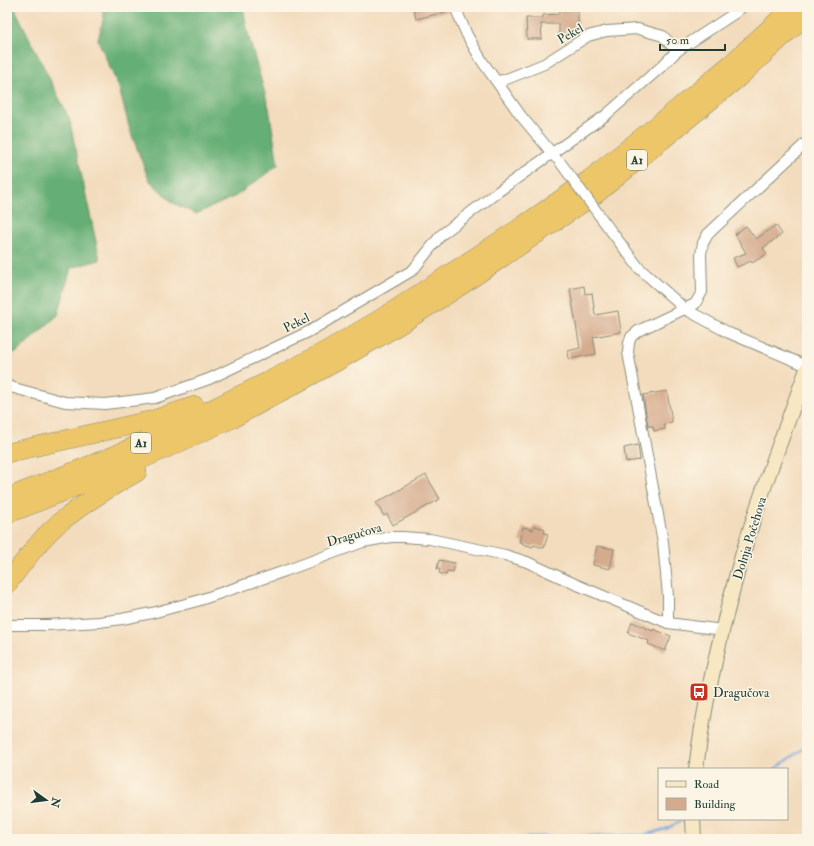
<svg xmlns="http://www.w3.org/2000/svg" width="814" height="846" font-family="'IM FELL Double Pica',serif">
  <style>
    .forest { fill: #65ae75; stroke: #427654 }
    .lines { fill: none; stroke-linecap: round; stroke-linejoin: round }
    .stream { stroke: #6ea1d9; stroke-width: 2.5 }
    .building { fill: #d5ab8e }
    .minor-casing { stroke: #898c78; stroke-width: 12 }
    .secondary-casing { stroke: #898c78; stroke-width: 16 }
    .motorway-casing { stroke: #898c78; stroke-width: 20 }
    .minor { stroke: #fff; stroke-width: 10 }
    .secondary { stroke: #f7e8c3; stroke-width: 14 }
    .motorway { stroke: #ecc669; stroke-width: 19 }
    .minor-bridge-casing { stroke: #898c78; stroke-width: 12; stroke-linecap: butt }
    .minor-bridge { stroke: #fff; stroke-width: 10 }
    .labels { text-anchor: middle; stroke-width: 3; stroke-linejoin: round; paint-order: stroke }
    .shield { fill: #fcf5e5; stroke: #617469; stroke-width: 1 }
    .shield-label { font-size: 12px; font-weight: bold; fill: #1f3d34 }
    .street-label { font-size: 13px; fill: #1f3d34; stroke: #fcf5e5 }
    .poi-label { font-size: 13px; fill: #1f3d34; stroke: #fcf5e5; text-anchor: start }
  </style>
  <rect width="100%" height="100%" fill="#fcf5e5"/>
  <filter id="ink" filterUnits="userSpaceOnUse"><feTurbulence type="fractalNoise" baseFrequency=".025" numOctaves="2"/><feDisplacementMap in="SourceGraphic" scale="8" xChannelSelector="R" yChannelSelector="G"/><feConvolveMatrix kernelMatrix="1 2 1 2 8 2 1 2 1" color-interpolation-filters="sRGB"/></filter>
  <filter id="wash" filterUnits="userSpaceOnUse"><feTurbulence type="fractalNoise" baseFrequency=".012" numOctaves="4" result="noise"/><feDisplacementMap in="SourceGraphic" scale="16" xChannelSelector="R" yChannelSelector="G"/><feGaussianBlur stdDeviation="0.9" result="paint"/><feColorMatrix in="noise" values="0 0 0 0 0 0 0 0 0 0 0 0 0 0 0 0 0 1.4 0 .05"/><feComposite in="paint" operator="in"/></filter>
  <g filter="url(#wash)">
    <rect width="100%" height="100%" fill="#f3dcbd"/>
    <g class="forest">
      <polygon points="7,7 14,7 69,118 100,260 71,268 58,315 16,353 7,352"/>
      <polygon points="101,7 243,7 248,34 269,108 278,165 236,196 196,214 173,203 149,180 130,130 119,88 98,40 104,16"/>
    </g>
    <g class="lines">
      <g class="stream">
        <polyline points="775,769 807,746"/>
        <polyline points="519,839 532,837 644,835 666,829 685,819"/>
      </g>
    </g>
    <g id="blocks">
      <g class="building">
        <polygon points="413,7 449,7 450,11 416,19"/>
        <polygon points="559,9 578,9 578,35 559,36 559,24 541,24 542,39 527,39 526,18 543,18 543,15 559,14"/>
        <polygon points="776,225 782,234 763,248 767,254 752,263 751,261 737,267 733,258 746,253 735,234 746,226 756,239"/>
        <polygon points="584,286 585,294 592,293 595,315 618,311 621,332 593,337 596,354 569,359 568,351 580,348 570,289"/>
        <polygon points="667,391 672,422 664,424 665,429 654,431 653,426 648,426 643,395"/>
        <polygon points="638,445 640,460 626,462 624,448"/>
        <polygon points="426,475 440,499 393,525 387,514 384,516 376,503"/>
        <polygon points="534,526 545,529 544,533 548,534 544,548 534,545 533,547 522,544 523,542 519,542 523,527 533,530"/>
        <polygon points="597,546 614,549 610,569 593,565"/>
        <polygon points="439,560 455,563 453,572 447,571 446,575 439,573 440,569 437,569"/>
        <polygon points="632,622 653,631 653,629 671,636 665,651 648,644 649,641 628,633"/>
      </g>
    </g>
  </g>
  <g filter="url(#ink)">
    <use href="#blocks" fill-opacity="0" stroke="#898c78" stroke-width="1"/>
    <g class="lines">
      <defs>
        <g id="minor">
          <polyline points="455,7 467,35 482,61 521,116 556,158"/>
          <polyline points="497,81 504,80 544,64 588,36 607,31 638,29 663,36 677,51"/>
          <polyline points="605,223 639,268 685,309 729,333 807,366"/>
          <polyline points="7,385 14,388 65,402 105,404 155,398 209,379 308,332 413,270 441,235 499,191 606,115 661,67 677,51 735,13 742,7"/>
          <polyline points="668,623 668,596 663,542 628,352 629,343 631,337 638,331 695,304 702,292 701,254 703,243 708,234 807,142"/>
          <polyline points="11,625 47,625 99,622 122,619 152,613 197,601 285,571 363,542 391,537 403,537 430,539 505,555 527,562 575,584 668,623 723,630"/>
        </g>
        <g id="secondary">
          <path d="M696,769C704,702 720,635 738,570C757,502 783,435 807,369"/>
          <polyline points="693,819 694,839"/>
        </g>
        <g id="motorway">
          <polyline points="7,453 153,420 195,406"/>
          <polyline points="7,498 116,455 192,419 271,380 324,352 387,315 520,228 589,180 670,115 731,64 793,7"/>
          <polyline points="7,514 122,468 233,418 332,364 394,328 454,290 597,193 739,77 807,14"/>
          <path d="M7,584C23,563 39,540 59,523C83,504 110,487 137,472"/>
        </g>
      </defs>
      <use href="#minor" class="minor-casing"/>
      <use href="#secondary" class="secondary-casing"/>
      <use href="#motorway" class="motorway-casing"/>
      <use href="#minor" class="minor"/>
      <use href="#secondary" class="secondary"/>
      <use href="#motorway" class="motorway"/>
      <defs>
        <polyline id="minor-bridge" points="560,162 605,223"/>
      </defs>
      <use href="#minor-bridge" class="minor-bridge-casing"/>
      <use href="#minor-bridge" class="minor-bridge"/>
    </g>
  </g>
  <defs>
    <symbol id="bus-square" viewBox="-11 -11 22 22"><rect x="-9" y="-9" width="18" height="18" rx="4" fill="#c8321e" stroke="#fcf5e5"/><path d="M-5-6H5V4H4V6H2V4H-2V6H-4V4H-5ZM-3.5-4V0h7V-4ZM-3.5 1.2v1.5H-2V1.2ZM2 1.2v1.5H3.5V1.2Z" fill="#fff"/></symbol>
  </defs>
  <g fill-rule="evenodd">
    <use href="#bus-square" x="688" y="681" width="22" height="22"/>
  </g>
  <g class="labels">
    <g class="shield">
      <rect x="627" y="150" width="20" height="20" rx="3"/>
      <rect x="131" y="433" width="20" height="20" rx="3"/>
    </g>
    <g class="shield-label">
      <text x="637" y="164">A1</text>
      <text x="141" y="447">A1</text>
    </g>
    <g class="street-label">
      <text transform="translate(570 33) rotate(-30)" y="5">Pekel</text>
      <text transform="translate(296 322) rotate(-27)" y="5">Pekel</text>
      <text transform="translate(354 534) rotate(-16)" y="5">Dragučova</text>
      <text transform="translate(749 538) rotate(-73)" y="5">Dolnja Počehova</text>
    </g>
    <g class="poi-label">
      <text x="713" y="697">Dragučova</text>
    </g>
  </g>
  <rect width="814" height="846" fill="none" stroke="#fcf5e5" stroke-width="24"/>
  <rect x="658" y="768" width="130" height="52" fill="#fcf5e5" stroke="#a4ab9e"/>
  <rect x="666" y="781" width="20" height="6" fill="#f7e8c3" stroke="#a4ab9e"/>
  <text x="694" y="788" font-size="12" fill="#1f3d34">Road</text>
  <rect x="666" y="798" width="20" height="12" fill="#d5ab8e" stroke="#a4ab9e"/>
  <text x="694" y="808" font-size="12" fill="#1f3d34">Building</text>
  <g transform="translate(46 800) rotate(104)" stroke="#fcf5e5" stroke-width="3" paint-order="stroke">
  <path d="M0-3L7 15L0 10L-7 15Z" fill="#1f3d34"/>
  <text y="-6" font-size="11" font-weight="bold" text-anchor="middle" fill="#1f3d34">N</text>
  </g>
  <path d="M660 44v6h65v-6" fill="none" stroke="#1f3d34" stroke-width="2"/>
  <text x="666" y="44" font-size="12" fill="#1f3d34" stroke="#fcf5e5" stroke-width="3" paint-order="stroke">50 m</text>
</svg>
